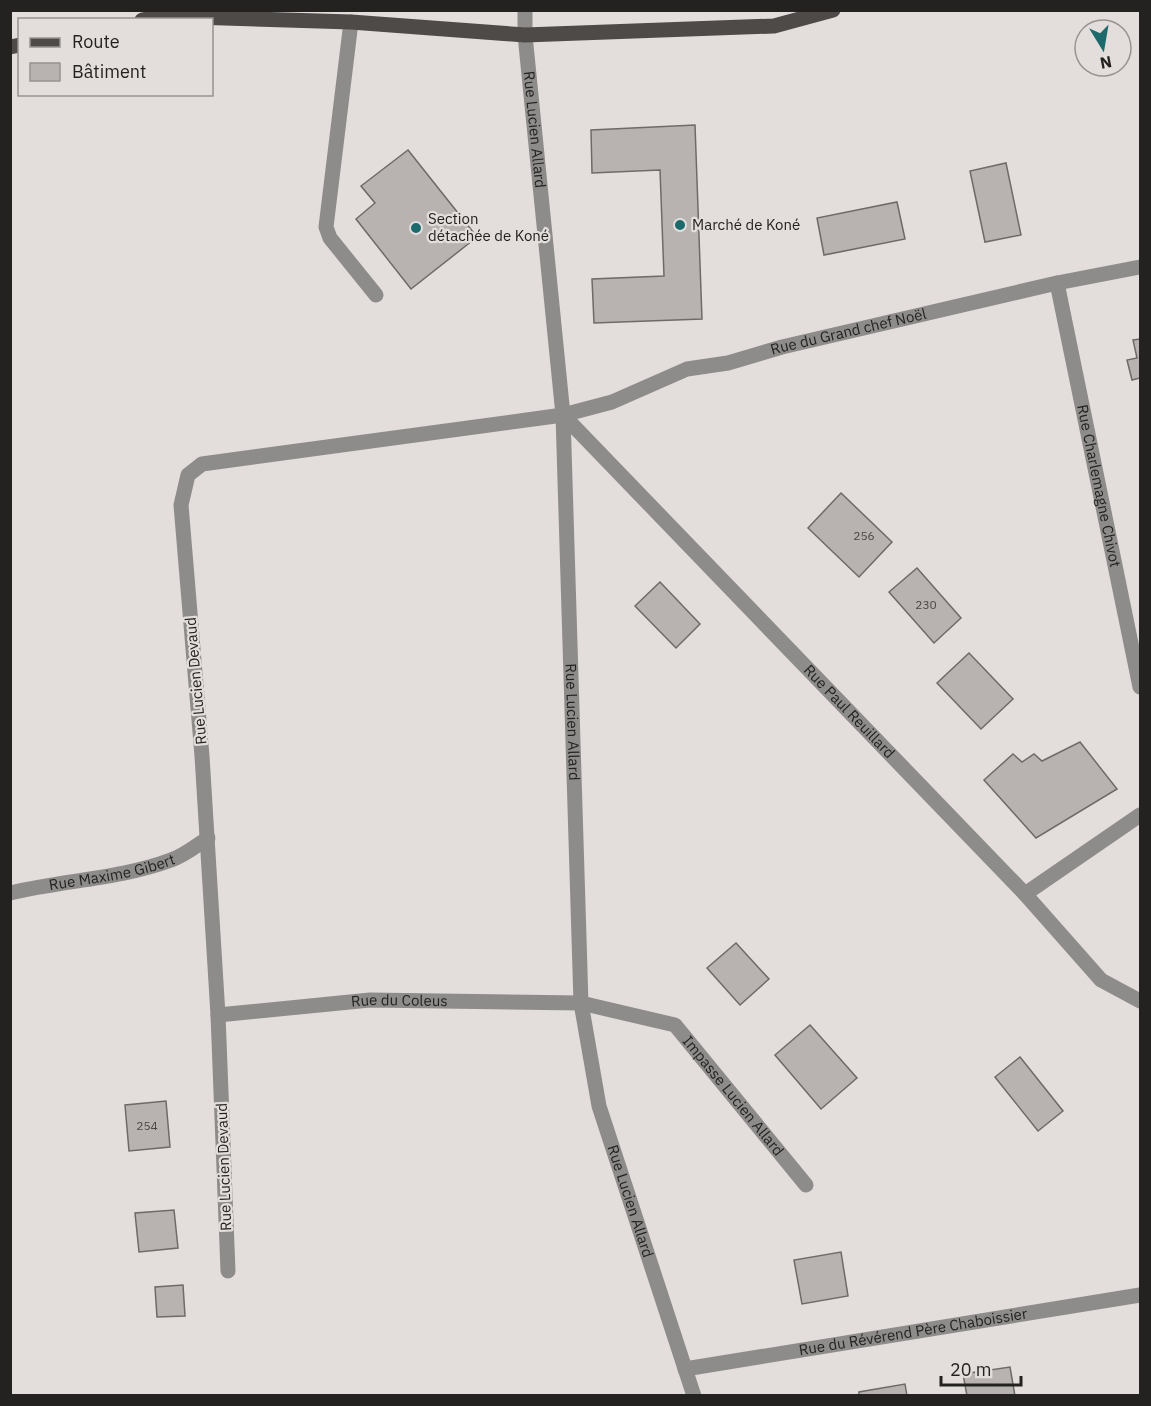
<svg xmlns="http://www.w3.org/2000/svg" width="1151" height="1406" font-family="'IBM Plex Sans',sans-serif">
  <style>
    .building { fill: #b8b3b0; stroke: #6f6a68; stroke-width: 1.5 }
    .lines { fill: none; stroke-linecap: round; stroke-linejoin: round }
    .minor { stroke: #8e8c8b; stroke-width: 15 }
    .major { stroke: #4d4a48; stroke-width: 15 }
    .poi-dot { fill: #1d6a6d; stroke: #e3dedb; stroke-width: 2 }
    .labels { text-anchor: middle; stroke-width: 4.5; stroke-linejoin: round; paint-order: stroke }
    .number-label { font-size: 12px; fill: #494645 }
    .street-label { font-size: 15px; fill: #242221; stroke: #e3dedb }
    .poi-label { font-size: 15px; fill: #242221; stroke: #e3dedb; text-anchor: start }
  </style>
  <rect width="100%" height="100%" fill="#e3dedb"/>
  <g class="building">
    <polygon points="695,125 702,319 594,323 592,279 664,276 660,170 592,173 591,130"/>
    <polygon points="408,150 477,237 411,289 356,219 375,203 361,186"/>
    <polygon points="1006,163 1021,235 985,242 970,171"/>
    <polygon points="897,202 905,239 824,255 817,218"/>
    <polygon points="1140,339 1140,378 1132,380 1127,360 1137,358 1133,340"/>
    <polygon points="841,493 892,542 859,577 808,528"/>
    <polygon points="917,568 961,618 934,643 889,592"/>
    <polygon points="660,582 700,624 676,648 635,606"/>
    <polygon points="969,653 1013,699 981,729 937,683"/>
    <polygon points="1080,742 1117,789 1036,838 984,780 1013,754 1022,762 1034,754 1042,761"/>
    <polygon points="736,943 769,979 740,1005 707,968"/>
    <polygon points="810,1025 857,1078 821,1109 775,1055"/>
    <polygon points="1020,1057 1063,1111 1038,1131 995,1077"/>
    <polygon points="166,1101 170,1147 129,1151 125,1105"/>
    <polygon points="174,1210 178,1248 139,1252 135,1213"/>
    <polygon points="841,1252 848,1296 802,1304 794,1260"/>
    <polygon points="183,1285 185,1316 157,1317 155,1287"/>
    <polygon points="1010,1367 1015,1396 967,1396 963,1374"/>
    <polygon points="905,1384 907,1396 859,1396 859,1392"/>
  </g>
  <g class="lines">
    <g class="minor">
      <path id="s1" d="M525,10V35L563,415L581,1003L599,1106L694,1396"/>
      <polyline points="351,22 326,227 330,238 376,295"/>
      <path id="s2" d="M1057,283L1140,687"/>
      <path id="s3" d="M563,415L1025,894L1101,980L1140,1001"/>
      <path id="s4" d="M10,893C64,880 120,879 171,860C184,856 196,846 208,838"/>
      <polyline points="1025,894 1140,815"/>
      <path id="s5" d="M218,1015L370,1000L581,1003L675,1025L806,1185"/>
      <path id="s6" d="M228,1271L218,1015L202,756L181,505L188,475L202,464L563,415L612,402L687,369L728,363L782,347L1057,283L1140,267"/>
      <path id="s7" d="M685,1369L1140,1295"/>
    </g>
    <g class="major">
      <polyline points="142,20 161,16 351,22 525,35 774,26 833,10"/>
      <polyline points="10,47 20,45"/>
    </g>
  </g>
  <g class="poi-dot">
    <circle cx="680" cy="225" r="6"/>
    <circle cx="416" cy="228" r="6"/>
  </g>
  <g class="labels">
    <g class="number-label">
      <text x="864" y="540">256</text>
      <text x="926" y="609">230</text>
      <text x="147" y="1130">254</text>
    </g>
    <g class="street-label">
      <text dy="5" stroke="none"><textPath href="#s1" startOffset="120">Rue Lucien Allard</textPath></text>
      <text dy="5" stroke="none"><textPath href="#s6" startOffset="1479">Rue du Grand chef Noël</textPath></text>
      <text dy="5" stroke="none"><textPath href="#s2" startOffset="207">Rue Charlemagne Chivot</textPath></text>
      <text transform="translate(196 681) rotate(-95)" y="5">Rue Lucien Devaud</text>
      <text dy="5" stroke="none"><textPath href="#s3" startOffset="412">Rue Paul Reuillard</textPath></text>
      <text dy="5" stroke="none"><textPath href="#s1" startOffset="714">Rue Lucien Allard</textPath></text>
      <text dy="5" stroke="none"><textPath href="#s4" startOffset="104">Rue Maxime Gibert</textPath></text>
      <text dy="5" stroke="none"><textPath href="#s5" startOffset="182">Rue du Coleus</textPath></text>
      <text dy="5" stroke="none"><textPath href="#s5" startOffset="552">Impasse Lucien Allard</textPath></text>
      <text transform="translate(224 1167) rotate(-92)" y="5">Rue Lucien Devaud</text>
      <text dy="5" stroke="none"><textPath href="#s1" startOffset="1200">Rue Lucien Allard</textPath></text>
      <text dy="5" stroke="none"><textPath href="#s7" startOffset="231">Rue du Révérend Père Chaboissier</textPath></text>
    </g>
    <g class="poi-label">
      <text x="428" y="224">Section<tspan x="428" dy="17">détachée de Koné</tspan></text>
      <text x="692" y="230">Marché de Koné</text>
    </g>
  </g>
  <rect width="1151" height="1406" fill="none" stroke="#242221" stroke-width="24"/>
  <rect x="18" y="18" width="195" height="78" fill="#e3dedb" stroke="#979391" stroke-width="1.5"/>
  <rect x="30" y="38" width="30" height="9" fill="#4d4a48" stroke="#979391" stroke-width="1.5"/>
  <text x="72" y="48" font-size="18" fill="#242221">Route</text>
  <rect x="30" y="63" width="30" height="18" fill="#b8b3b0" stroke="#979391" stroke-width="1.5"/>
  <text x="72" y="78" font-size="18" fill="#242221">Bâtiment</text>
  <g transform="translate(1103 48) rotate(169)"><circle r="28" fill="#e3dedb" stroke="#979391" stroke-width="1.5"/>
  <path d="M0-4.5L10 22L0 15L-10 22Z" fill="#1d6a6d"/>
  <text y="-9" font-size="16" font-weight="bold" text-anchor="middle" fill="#242221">N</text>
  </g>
  <path d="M941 1376v9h80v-9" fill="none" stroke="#242221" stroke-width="3"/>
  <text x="950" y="1376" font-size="18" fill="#242221" stroke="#e3dedb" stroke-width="4.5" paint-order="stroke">20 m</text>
</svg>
